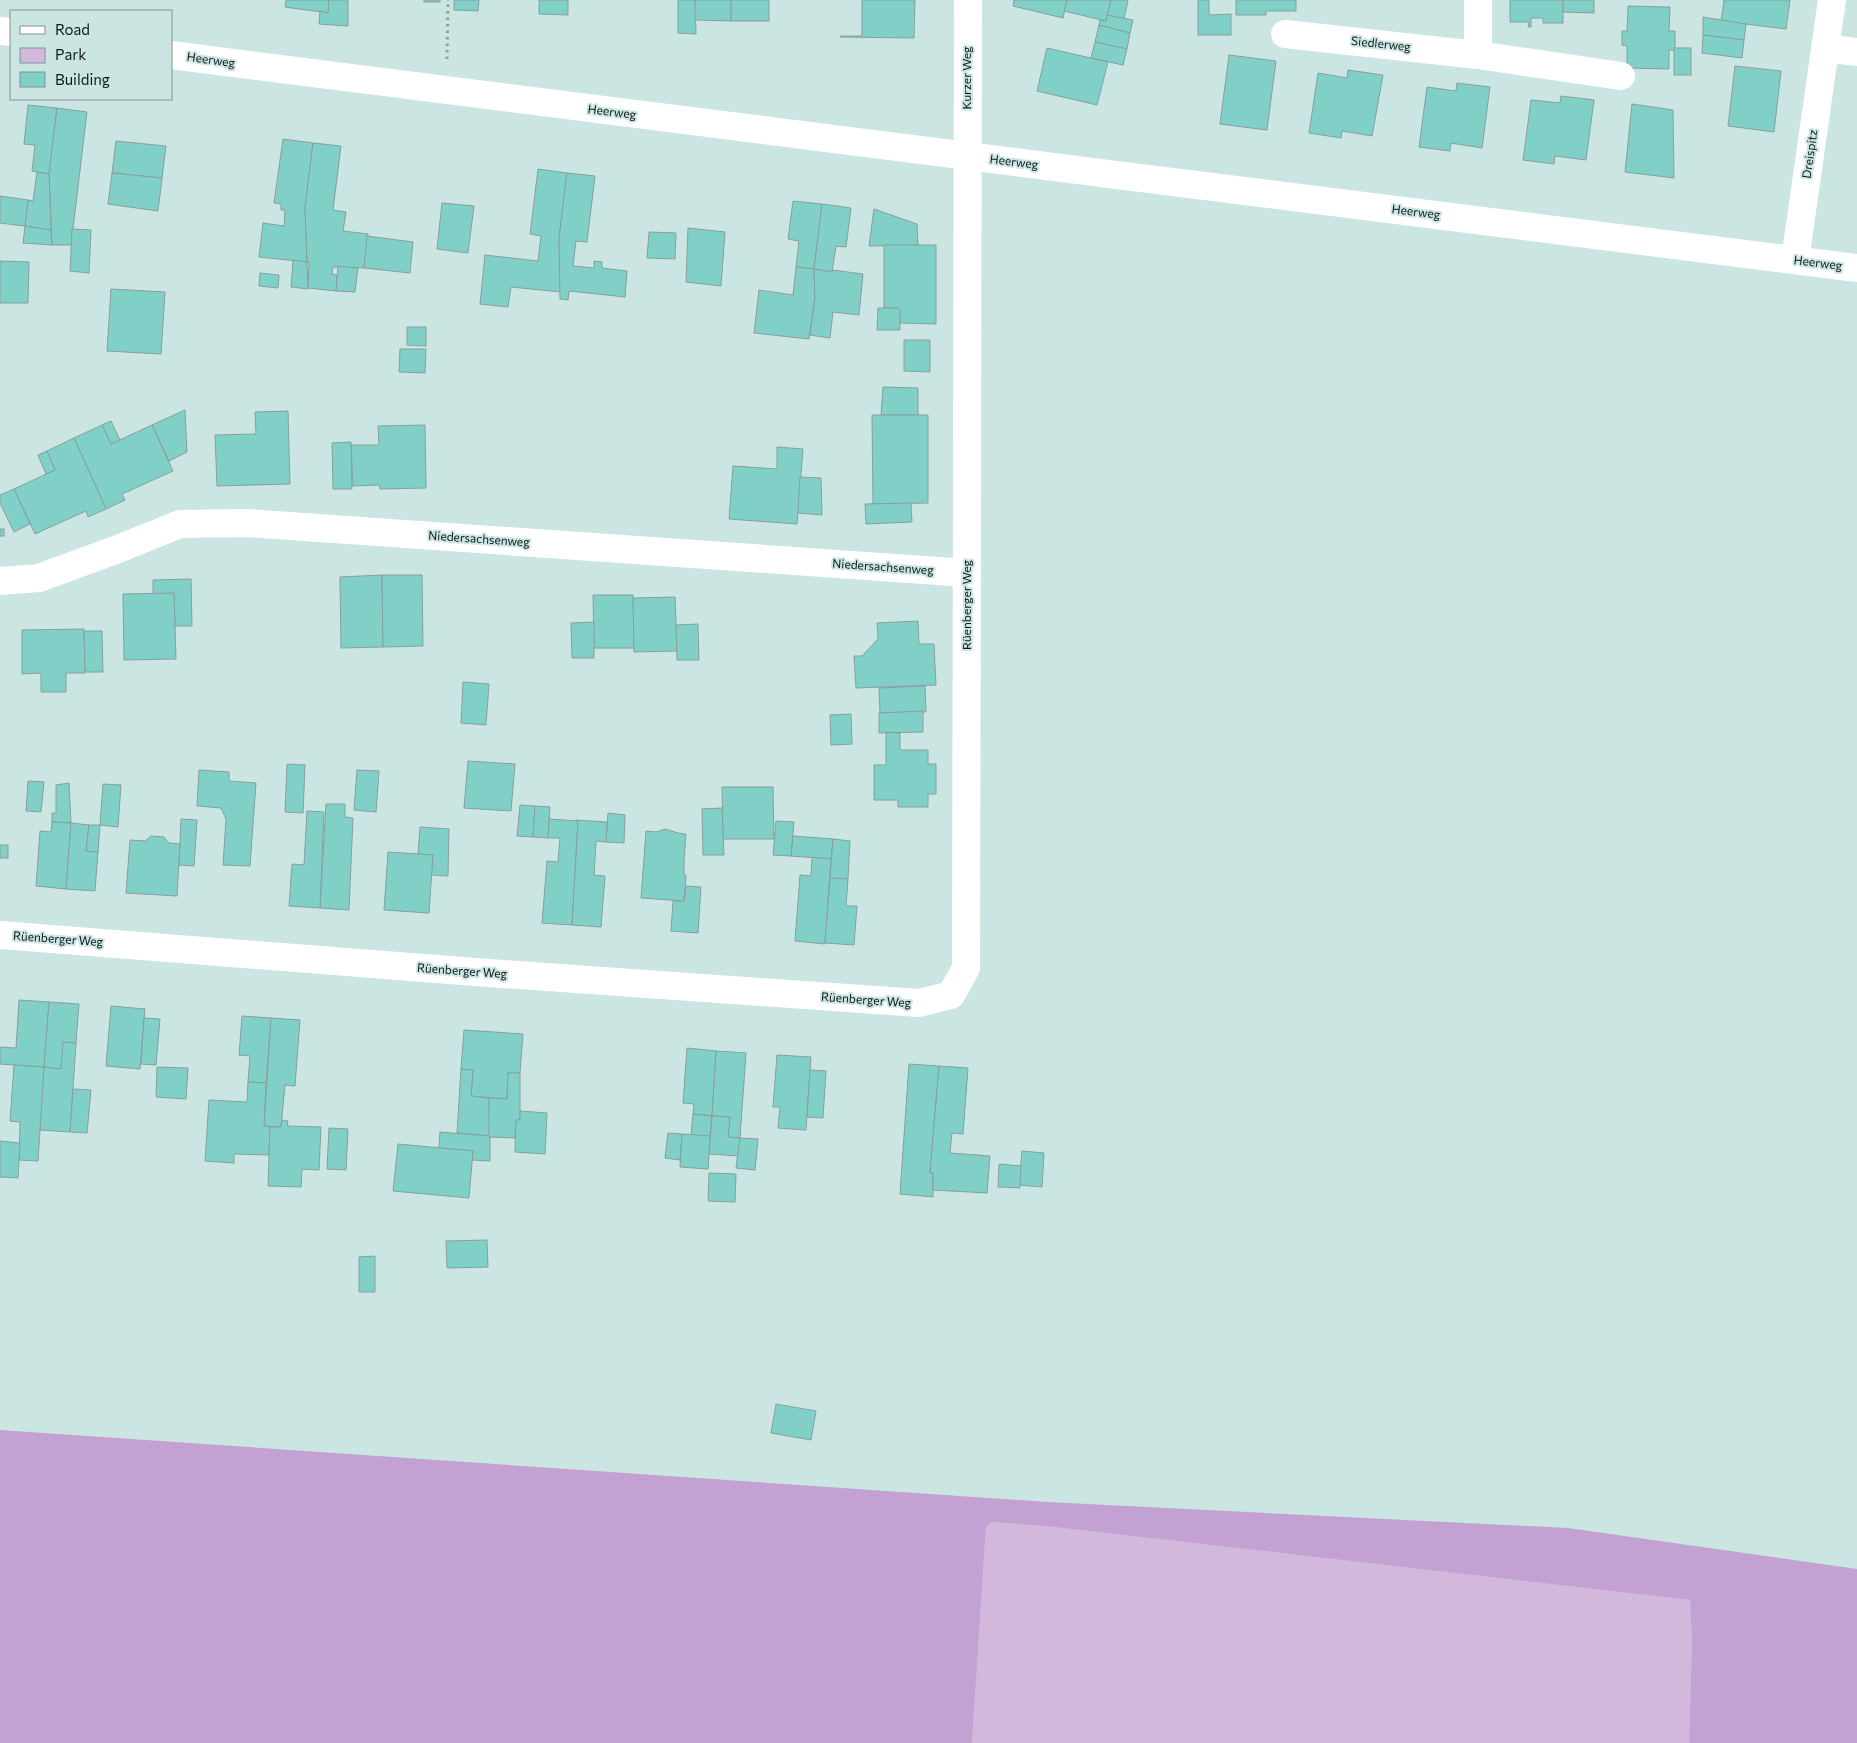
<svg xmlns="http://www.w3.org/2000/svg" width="1857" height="1743" font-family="Commissioner,sans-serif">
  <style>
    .green { fill: #d1b8dc }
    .forest { fill: #c3a1d2 }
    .building { fill: #81d0c8; stroke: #87a09d }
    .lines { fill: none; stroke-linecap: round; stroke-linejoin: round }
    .path { stroke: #8ba09d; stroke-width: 3; stroke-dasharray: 2.5 4; stroke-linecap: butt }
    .minor { stroke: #fff; stroke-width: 28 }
    .tertiary { stroke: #fff; stroke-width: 28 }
    .labels { text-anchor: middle; stroke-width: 4; stroke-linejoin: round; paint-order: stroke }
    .street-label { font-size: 12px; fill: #101a19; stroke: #cbe5e2 }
  </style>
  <rect width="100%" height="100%" fill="#cbe5e2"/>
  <polygon class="green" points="992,1522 1054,1527 1690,1600 1692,1640 1689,1743 972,1743 986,1525"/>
  <polygon class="forest" points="0,1430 1047,1502 1568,1528 1857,1569 1857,1743 1689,1743 1692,1640 1690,1600 1054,1527 992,1522 986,1526 972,1743 0,1743"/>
  <g class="building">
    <polygon points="286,0 330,0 328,13 285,7"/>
    <polygon points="329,0 348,0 348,26 319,24 320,11 328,13"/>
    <rect x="424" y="0" width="16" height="2"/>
    <polygon points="454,0 479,0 478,11 454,10"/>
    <polygon points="539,0 568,0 568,15 539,14"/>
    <polygon points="678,0 695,0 696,34 678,33"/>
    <polygon points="695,0 731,0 731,21 695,20"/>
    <rect x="731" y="0" width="38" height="21"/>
    <polygon points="862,0 915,0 914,38 840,37 841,36 862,36"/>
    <polygon points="1014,0 1067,0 1063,18 1013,6"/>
    <polygon points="1067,0 1111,0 1106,21 1064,11"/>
    <polygon points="1111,0 1128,0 1124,19 1107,15"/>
    <polygon points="1198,0 1209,0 1209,15 1231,14 1231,35 1198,35"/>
    <polygon points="1236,0 1296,0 1296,11 1266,11 1266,15 1236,15"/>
    <polygon points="1510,0 1563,0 1563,23 1543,23 1543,18 1531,18 1531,27 1528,27 1529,22 1510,22"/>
    <polygon points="1563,0 1594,0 1594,13 1563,12"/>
    <polygon points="1724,0 1790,0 1786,29 1721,21"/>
    <polygon points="1628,6 1670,7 1669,31 1675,31 1675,50 1669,50 1669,69 1627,68 1627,46 1622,45 1622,31 1627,31"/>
    <polygon points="1107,15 1133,20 1130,33 1099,25 1100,20 1106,21"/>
    <polygon points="1703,17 1746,24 1744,40 1703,35"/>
    <polygon points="1099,25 1130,33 1127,49 1095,42"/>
    <polygon points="1703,35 1744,40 1742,58 1702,53"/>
    <polygon points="1095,42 1127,49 1123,65 1091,58"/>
    <polygon points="1047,48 1108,62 1097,105 1037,91"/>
    <rect x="1674" y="48" width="17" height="27"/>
    <polygon points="1229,55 1276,61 1267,130 1220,124"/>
    <polygon points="1735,66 1781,71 1774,132 1728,126"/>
    <polygon points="1348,70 1383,75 1372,136 1342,131 1341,138 1309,133 1318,73 1347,78"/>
    <polygon points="1457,83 1490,87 1482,148 1451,143 1450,151 1419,147 1427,87 1456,91"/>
    <polygon points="1561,96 1594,100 1586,160 1555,156 1554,164 1523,160 1531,100 1560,103"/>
    <polygon points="1632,104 1673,110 1674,178 1625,172"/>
    <polygon points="28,105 57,108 49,174 32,171 35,145 24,144"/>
    <polygon points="57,108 87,112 71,245 52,245 49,174"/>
    <polygon points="283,139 313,143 305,207 307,262 259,257 263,223 284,226 285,210 281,210 281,204 274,203"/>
    <polygon points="116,141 166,146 162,178 112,173"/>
    <polygon points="313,143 341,146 333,210 346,212 343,231 368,234 364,268 333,267 332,274 337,275 336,291 308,288 309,262 307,262 305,207"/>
    <polygon points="538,169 567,173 559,238 561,292 511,287 508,307 480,304 485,255 538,261 541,236 530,234"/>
    <polygon points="37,172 49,174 51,230 25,226 28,200 33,201"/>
    <polygon points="112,173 162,178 158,211 108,204"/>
    <polygon points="567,173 595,176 587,242 576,241 573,266 594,268 594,261 602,262 602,268 627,271 625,297 569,291 568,300 560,299 559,238"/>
    <polygon points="0,196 28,200 25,226 0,223"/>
    <polygon points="793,201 822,204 814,269 796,267 799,241 788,239"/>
    <polygon points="442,203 474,206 468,253 437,249"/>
    <polygon points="822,204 851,208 846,247 836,246 832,272 814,269"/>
    <polygon points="874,209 917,224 918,245 869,246"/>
    <polygon points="25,226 51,230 52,245 23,243"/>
    <polygon points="688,228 725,232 721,286 686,282"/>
    <polygon points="72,229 91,230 89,273 70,271"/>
    <polygon points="649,232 676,233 675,259 647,258"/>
    <polygon points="367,236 413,242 410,273 364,268"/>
    <polygon points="884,245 936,245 936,324 900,323 900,310 898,308 884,308"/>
    <polygon points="293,260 307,262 308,289 291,287"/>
    <polygon points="0,261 29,262 28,303 0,303"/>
    <polygon points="338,266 358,268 355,292 336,291"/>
    <polygon points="796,267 814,269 815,297 809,339 754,333 759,290 793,295"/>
    <polygon points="814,269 832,272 832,270 863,274 859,315 833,312 830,338 810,335 815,297"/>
    <polygon points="260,273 279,275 278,288 259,286"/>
    <polygon points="111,289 165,292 161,354 107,351"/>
    <polygon points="878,308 898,308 900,310 900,330 877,330"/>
    <polygon points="407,327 426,327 426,346 407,345"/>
    <polygon points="904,340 930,340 930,372 904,371"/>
    <polygon points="400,349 426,349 425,373 399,372"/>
    <polygon points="883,387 918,388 918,415 881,415"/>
    <polygon points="185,410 187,452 169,461 152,425"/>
    <polygon points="288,411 290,484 217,486 215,435 256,434 255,412"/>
    <polygon points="872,415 928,415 928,503 873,504"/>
    <polygon points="111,421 120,440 111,444 102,425"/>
    <polygon points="102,425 111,444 152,425 173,471 122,494 125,500 106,509 74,438"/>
    <polygon points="425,425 426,488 380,489 379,485 353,486 351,445 379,445 378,426"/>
    <polygon points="74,438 106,509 88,517 86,511 35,534 14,489 55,470 47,451"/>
    <polygon points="351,442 352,489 333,489 332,443"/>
    <polygon points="777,447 803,449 797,524 729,519 733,466 777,469"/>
    <polygon points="47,451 55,470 46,474 38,455"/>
    <polygon points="800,477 821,478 822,515 798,513"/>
    <polygon points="14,489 30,524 14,532 0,503 0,495"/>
    <polygon points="911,503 912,522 866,524 865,504"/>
    <rect x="0" y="529" width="4" height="7"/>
    <polygon points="382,575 383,647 341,648 340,577"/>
    <polygon points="382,575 422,575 423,646 383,647"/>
    <polygon points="191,579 192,626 175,626 174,593 153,594 153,580"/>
    <polygon points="174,593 176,659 124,660 123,594"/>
    <polygon points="593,595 633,595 634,648 594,648"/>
    <polygon points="675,597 677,651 634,652 633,598"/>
    <polygon points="918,621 919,644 934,644 936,685 856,688 854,656 862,656 878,639 877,623"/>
    <polygon points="594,622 594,658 572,658 571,623"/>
    <polygon points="698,624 699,660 677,660 676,625"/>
    <polygon points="84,629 85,673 66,673 66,692 41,692 41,673 22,674 22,630"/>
    <polygon points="84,631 102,631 103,672 85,672"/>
    <polygon points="463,682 489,684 486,725 461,723"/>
    <polygon points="925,686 926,712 880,713 879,688"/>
    <polygon points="923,711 923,732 879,733 879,713"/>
    <polygon points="851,714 852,744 831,745 830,715"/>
    <polygon points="886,732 900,733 900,750 928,750 928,764 936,764 936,794 928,794 928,807 898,807 898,800 874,800 874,765 886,765"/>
    <polygon points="468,761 515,764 511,811 464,808"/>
    <polygon points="287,764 305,765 303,813 285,812"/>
    <polygon points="199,770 229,772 229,781 256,783 250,866 223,865 226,819 221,808 197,806"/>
    <polygon points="357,770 379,771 376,812 354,810"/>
    <polygon points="28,781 44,782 41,812 26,811"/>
    <polygon points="69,783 71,823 52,822 52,813 56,813 56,785"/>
    <polygon points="103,784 121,785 118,827 100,825"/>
    <polygon points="722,787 773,787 774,839 723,839"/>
    <polygon points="326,804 345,804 345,817 353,818 349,910 320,908"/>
    <polygon points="520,805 535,806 533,837 517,836"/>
    <polygon points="535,806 550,807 548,838 533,837"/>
    <polygon points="722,808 724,855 703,855 702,809"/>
    <polygon points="307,811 324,812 320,908 289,906 292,864 304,865"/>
    <polygon points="608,813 625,815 624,843 606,842"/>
    <polygon points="181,819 197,820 194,866 179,865"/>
    <polygon points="549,819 578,821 572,925 542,923 547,861 558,862 560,838 548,838"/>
    <polygon points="576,820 607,822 606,842 596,841 594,875 605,876 601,927 572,925 578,821"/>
    <polygon points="776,821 794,822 791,856 773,855"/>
    <polygon points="52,822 71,823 66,889 36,886 40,831 51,832"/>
    <polygon points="71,823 89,825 86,851 98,852 95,891 66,889"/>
    <polygon points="89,825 100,825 98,852 86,851"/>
    <polygon points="420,827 449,829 448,876 431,875 433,855 418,854"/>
    <polygon points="665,829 678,833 686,834 684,862 684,874 686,875 684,901 641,898 646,831 656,832"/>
    <polygon points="151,836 164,837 169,843 180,844 177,896 126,893 130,840 145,841"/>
    <polygon points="793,836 833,839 831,859 791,856"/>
    <polygon points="833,839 850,841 848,879 830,878"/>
    <rect x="0" y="845" width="8" height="13"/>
    <polygon points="388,852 433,855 429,913 384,910"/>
    <polygon points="812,857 831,859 825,944 795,941 800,875 811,876"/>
    <polygon points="830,878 848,879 846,906 857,906 854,945 825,943"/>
    <polygon points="686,886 701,887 698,933 671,931 673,901 684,901"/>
    <polygon points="19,1000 49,1002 44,1067 0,1064 0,1047 16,1048"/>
    <polygon points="49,1002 79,1004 76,1043 63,1042 61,1069 44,1067"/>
    <polygon points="111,1006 145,1009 140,1069 106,1066"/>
    <polygon points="242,1016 271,1018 266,1083 248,1082 250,1056 239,1055"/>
    <polygon points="144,1018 160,1019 156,1065 141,1064"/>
    <polygon points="271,1018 300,1020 295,1086 285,1085 281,1127 264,1126"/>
    <polygon points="464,1030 523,1034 520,1073 508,1073 507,1099 471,1096 473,1070 461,1069"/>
    <polygon points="63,1042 76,1043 70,1132 40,1130 40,1109 44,1067 61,1069"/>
    <polygon points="687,1048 716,1051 712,1116 693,1114 694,1104 683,1103"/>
    <polygon points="716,1051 746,1053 740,1138 728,1137 730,1117 712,1116"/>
    <polygon points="777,1055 811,1057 806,1130 778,1128 780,1107 773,1107"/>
    <polygon points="909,1064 939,1066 930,1173 933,1173 933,1197 900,1194"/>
    <polygon points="14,1065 44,1067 38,1161 19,1160 20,1122 10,1121"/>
    <polygon points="939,1066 968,1068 963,1134 952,1133 950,1153 990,1156 987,1193 933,1190 933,1173 930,1173"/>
    <polygon points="157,1067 188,1068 186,1099 156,1097"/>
    <polygon points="461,1069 473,1070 471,1096 489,1098 490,1136 457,1133"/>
    <polygon points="810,1070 826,1071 823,1118 807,1117"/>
    <polygon points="508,1073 520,1073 520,1120 516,1120 515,1138 489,1137 489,1098 507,1099"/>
    <polygon points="248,1082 266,1083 264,1126 270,1127 269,1155 234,1154 234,1163 205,1161 209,1100 247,1102"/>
    <polygon points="73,1089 91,1090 87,1133 70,1132"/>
    <polygon points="520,1111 547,1113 545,1154 515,1152 516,1120 520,1120"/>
    <polygon points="693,1114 712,1116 710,1136 691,1135"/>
    <polygon points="712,1116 730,1117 728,1137 740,1138 739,1156 709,1154"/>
    <polygon points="282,1120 288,1121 287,1126 321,1127 319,1170 302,1169 301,1187 268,1186 270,1127 281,1127"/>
    <polygon points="329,1128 348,1129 346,1170 327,1169"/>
    <polygon points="440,1132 490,1136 490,1161 472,1160 473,1151 439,1148"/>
    <polygon points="668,1133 682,1134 680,1160 665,1158"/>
    <polygon points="682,1134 710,1136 708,1169 680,1167"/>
    <polygon points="740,1138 758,1139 755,1170 736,1168"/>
    <polygon points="0,1141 20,1143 18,1178 0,1177"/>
    <polygon points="398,1144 473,1151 469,1198 393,1191"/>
    <polygon points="1022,1151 1044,1153 1042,1187 1019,1185"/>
    <polygon points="999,1164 1021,1166 1020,1188 998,1187"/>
    <polygon points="709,1173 736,1174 735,1202 708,1201"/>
    <polygon points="487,1240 488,1267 447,1268 446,1241"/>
    <polygon points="375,1256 375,1292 359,1292 359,1257"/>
    <polygon points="776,1404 816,1411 811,1440 771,1433"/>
  </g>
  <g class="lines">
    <polyline class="path" points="447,59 448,0"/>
    <g class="minor">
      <polyline points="1285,34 1478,55 1478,0"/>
      <polyline points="1825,48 1857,52"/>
      <polyline points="1478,55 1621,76"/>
      <polyline points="1795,260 1832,0"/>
      <polyline points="0,581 39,578 118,549 180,524 247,523 967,573"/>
      <polyline points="0,935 475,972 919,1003 951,995 966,968 968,0"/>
    </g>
    <g class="tertiary">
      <polyline points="0,31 11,32"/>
      <path d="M171,55C733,130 1295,195 1857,268"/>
    </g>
  </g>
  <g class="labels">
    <g class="street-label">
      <text transform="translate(1381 44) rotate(6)" y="4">Siedlerweg</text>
      <text transform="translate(211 60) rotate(8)" y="4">Heerweg</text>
      <text transform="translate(967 78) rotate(-90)" y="4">Kurzer Weg</text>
      <text transform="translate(612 112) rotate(7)" y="4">Heerweg</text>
      <text transform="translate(1810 154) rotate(-82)" y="4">Dreispitz</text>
      <text transform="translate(1014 162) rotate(7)" y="4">Heerweg</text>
      <text transform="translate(1416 212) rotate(7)" y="4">Heerweg</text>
      <text transform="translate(1818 263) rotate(7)" y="4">Heerweg</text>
      <text transform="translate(479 539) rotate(4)" y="4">Niedersachsenweg</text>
      <text transform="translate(883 567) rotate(4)" y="4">Niedersachsenweg</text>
      <text transform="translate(967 605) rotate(-90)" y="4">Rüenberger Weg</text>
      <text transform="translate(58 939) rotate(4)" y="4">Rüenberger Weg</text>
      <text transform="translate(462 971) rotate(4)" y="4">Rüenberger Weg</text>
      <text transform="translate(866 1000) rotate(4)" y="4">Rüenberger Weg</text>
    </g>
  </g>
  <rect x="10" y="10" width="162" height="90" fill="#cbe5e2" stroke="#809492"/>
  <rect x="20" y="26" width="25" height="8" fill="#ffffff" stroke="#809492"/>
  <text x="55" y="35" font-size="15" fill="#101a19">Road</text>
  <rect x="20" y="48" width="25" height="15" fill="#d1b8dc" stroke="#809492"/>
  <text x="55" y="60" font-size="15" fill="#101a19">Park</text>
  <rect x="20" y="72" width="25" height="15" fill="#81d0c8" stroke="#809492"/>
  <text x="55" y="85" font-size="15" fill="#101a19">Building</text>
</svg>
